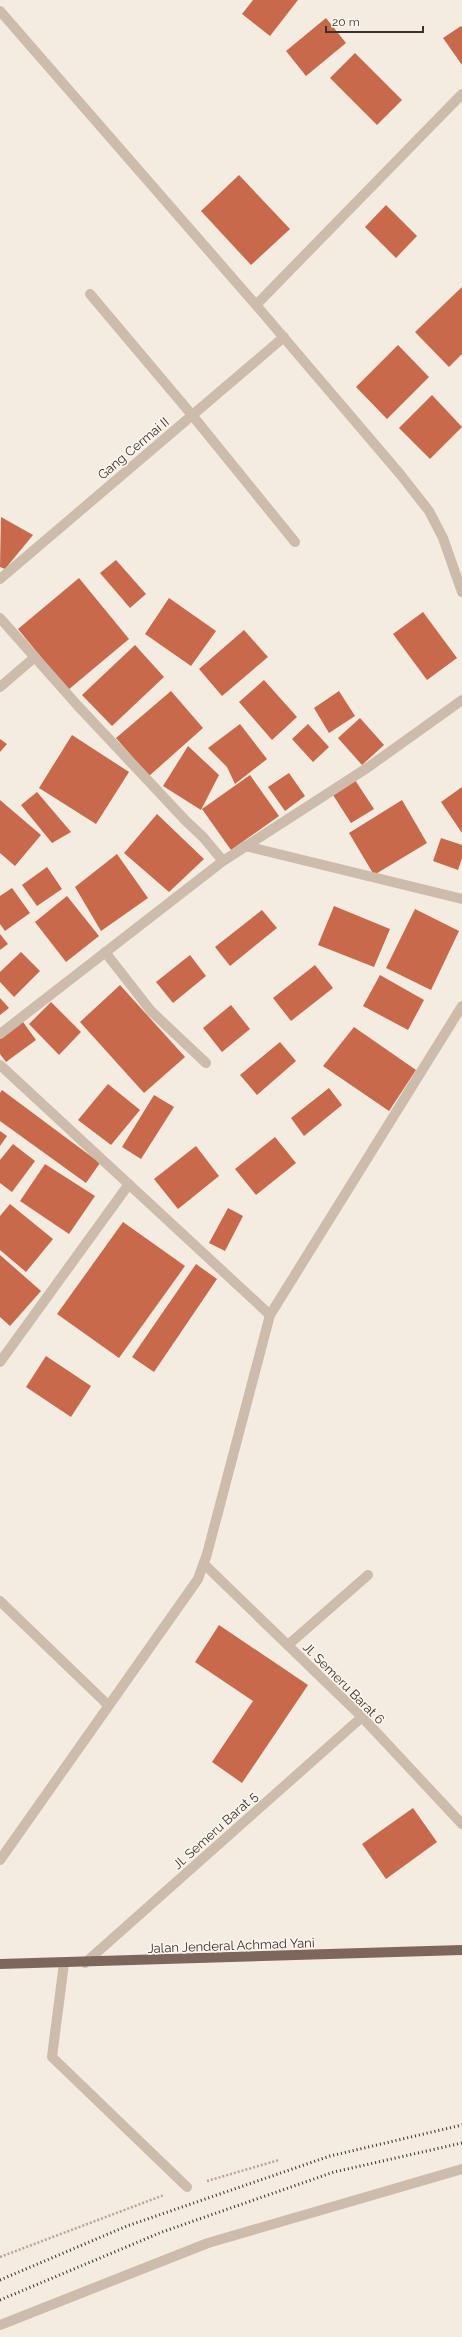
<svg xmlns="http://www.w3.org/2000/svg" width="462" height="2337" font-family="Raleway,sans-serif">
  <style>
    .building { fill: #c8694b }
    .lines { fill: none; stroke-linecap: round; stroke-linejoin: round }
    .path { stroke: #b9a596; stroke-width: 2.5; stroke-dasharray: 2 2; stroke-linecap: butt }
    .minor { stroke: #cdbbac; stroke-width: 10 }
    .tertiary { stroke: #cdbbac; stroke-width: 10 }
    .primary { stroke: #7d675c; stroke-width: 10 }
    .rail { stroke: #3b302b; stroke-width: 3; stroke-dasharray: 1 3; stroke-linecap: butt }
    .labels { text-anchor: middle; stroke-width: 3.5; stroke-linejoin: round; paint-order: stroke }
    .street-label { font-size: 13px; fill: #3b302b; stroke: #fbf5ee }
  </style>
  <rect width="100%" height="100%" fill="#f4ebe1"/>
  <g class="building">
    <polygon points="253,0 298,0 270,36 242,14"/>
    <polygon points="326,18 346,43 306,76 286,51"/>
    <polygon points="461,26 462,27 462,65 443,38"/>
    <polygon points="355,53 402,100 377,125 330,78"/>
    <polygon points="239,175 290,229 251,265 201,211"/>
    <polygon points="386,205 417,236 396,258 365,227"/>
    <polygon points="462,287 462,354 449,367 415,332"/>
    <polygon points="398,345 429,377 387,419 356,387"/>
    <polygon points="432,395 462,427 430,459 399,428"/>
    <polygon points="1,517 33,535 5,569 0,567"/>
    <polygon points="116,560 146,594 130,608 100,573"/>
    <polygon points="79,578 129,639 68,690 18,629"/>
    <polygon points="169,598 216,631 191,666 145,634"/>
    <polygon points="423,612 457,658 427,680 393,634"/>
    <polygon points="244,630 268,657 222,696 199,669"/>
    <polygon points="135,645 164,677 112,726 82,695"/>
    <polygon points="264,680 297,717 272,740 239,702"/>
    <polygon points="171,691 203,728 149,776 116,738"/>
    <polygon points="339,691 355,716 329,733 314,708"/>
    <polygon points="360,718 384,745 362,765 338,738"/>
    <polygon points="240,724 267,759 235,784 227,767 208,748"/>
    <polygon points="308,724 329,747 313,762 292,739"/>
    <polygon points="72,735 129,772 96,824 39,788"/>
    <polygon points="0,739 7,744 0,752"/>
    <polygon points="188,746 219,775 201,810 163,786"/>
    <polygon points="289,773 305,796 285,811 268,787"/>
    <polygon points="250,775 279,816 231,850 202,809"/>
    <polygon points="355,780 374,809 351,823 333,795"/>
    <polygon points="462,787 462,833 441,802"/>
    <polygon points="37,792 71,832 52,843 21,805"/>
    <polygon points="0,800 41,835 15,866 0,853"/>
    <polygon points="402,800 427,843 374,875 349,833"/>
    <polygon points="157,814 204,859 169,892 124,853"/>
    <polygon points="441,838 462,845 462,858 458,870 433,861"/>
    <polygon points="117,854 148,898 101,931 75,887"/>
    <polygon points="47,867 62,889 37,906 22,885"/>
    <polygon points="12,888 30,913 5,931 0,924 0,896"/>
    <polygon points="67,896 99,936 66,962 35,922"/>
    <polygon points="334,906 390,929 374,967 318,945"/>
    <polygon points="415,909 459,931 431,990 386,968"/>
    <polygon points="262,910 277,928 230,966 215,947"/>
    <polygon points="0,934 8,944 0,950"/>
    <polygon points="21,952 40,971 14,997 0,982 0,972"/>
    <polygon points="190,955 206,976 173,1003 156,982"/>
    <polygon points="315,965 333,988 291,1021 273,998"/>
    <polygon points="380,975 424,1000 408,1030 363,1006"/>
    <polygon points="120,985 185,1057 144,1093 80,1022"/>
    <polygon points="0,998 9,1008 0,1015"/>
    <polygon points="51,1002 81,1032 59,1055 29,1024"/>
    <polygon points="231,1005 250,1029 222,1052 203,1028"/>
    <polygon points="23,1022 36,1040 6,1062 0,1054 0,1039"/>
    <polygon points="354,1027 416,1070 389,1111 323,1066"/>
    <polygon points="280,1042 296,1061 257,1095 240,1075"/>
    <polygon points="108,1084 140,1110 111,1145 78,1120"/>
    <polygon points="329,1088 342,1105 304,1136 291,1118"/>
    <polygon points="2,1090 100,1163 86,1183 0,1121 0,1093"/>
    <polygon points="154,1095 174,1107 141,1159 122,1147"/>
    <polygon points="0,1131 7,1136 0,1146"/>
    <polygon points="275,1137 296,1163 256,1195 235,1169"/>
    <polygon points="13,1144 35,1161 12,1192 0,1183 0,1160"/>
    <polygon points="196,1146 219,1176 178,1209 154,1179"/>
    <polygon points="45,1164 95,1196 69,1234 20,1201"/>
    <polygon points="10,1204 53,1239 26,1272 0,1250 0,1216"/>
    <polygon points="228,1208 243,1216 225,1251 209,1243"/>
    <polygon points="123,1222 185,1266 119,1358 57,1314"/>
    <polygon points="0,1255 41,1291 10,1326 0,1317"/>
    <polygon points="196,1264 217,1279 154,1372 132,1357"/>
    <polygon points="46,1356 91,1386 71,1417 26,1387"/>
    <polygon points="219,1625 308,1685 242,1783 212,1762 253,1701 195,1662"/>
    <polygon points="413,1808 437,1842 386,1879 362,1844"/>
  </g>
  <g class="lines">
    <g class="path">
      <polyline points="207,2181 279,2160"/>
      <polyline points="0,2257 164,2195"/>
    </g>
    <g class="minor">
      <polyline points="90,294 192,415 295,542"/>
      <polyline points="256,305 462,94"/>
      <polyline points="0,579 284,337"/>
      <polyline points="0,618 78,706 186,821 203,837 223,861"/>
      <polyline points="0,687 35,657"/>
      <polyline points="245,846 462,899"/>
      <polyline points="105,952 151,1011 206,1063"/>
      <polyline points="0,1034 223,861 367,768 462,700"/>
      <polyline points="0,1065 270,1315"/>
      <polyline points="0,1362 129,1184"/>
      <polyline points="204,1564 362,1717 462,1824"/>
      <polyline points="0,1601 108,1705"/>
      <polyline points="288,1645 368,1575"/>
      <polyline points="64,1963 52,2057 187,2187"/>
      <polyline points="85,1963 362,1717"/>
      <polyline points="0,2325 208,2243 462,2169"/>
    </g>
    <g class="tertiary">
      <polyline points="0,11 256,305 400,474 429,511 443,538 462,592"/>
      <polyline points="0,1860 198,1579 207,1554 270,1315 462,1006"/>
    </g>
    <polyline class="primary" points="0,1964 462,1950"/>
    <g class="rail">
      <polyline points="0,2280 127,2226 330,2156 462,2125"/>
      <polyline points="0,2300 162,2232 334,2172 462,2143"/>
    </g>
  </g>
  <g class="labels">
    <g class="street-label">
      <text transform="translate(133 448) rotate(-40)" y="5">Gang Cermai II</text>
      <text transform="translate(344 1683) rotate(45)" y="5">Jl. Semeru Barat 6</text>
      <text transform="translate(215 1830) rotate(-42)" y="5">Jl. Semeru Barat 5</text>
      <text transform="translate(231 1945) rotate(-2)" y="5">Jalan Jenderal Achmad Yani</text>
    </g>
  </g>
  <path d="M326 26v6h97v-6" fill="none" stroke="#3b302b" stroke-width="2"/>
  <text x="332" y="26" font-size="12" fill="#3b302b" stroke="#fbf5ee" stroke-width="3" paint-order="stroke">20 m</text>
</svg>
